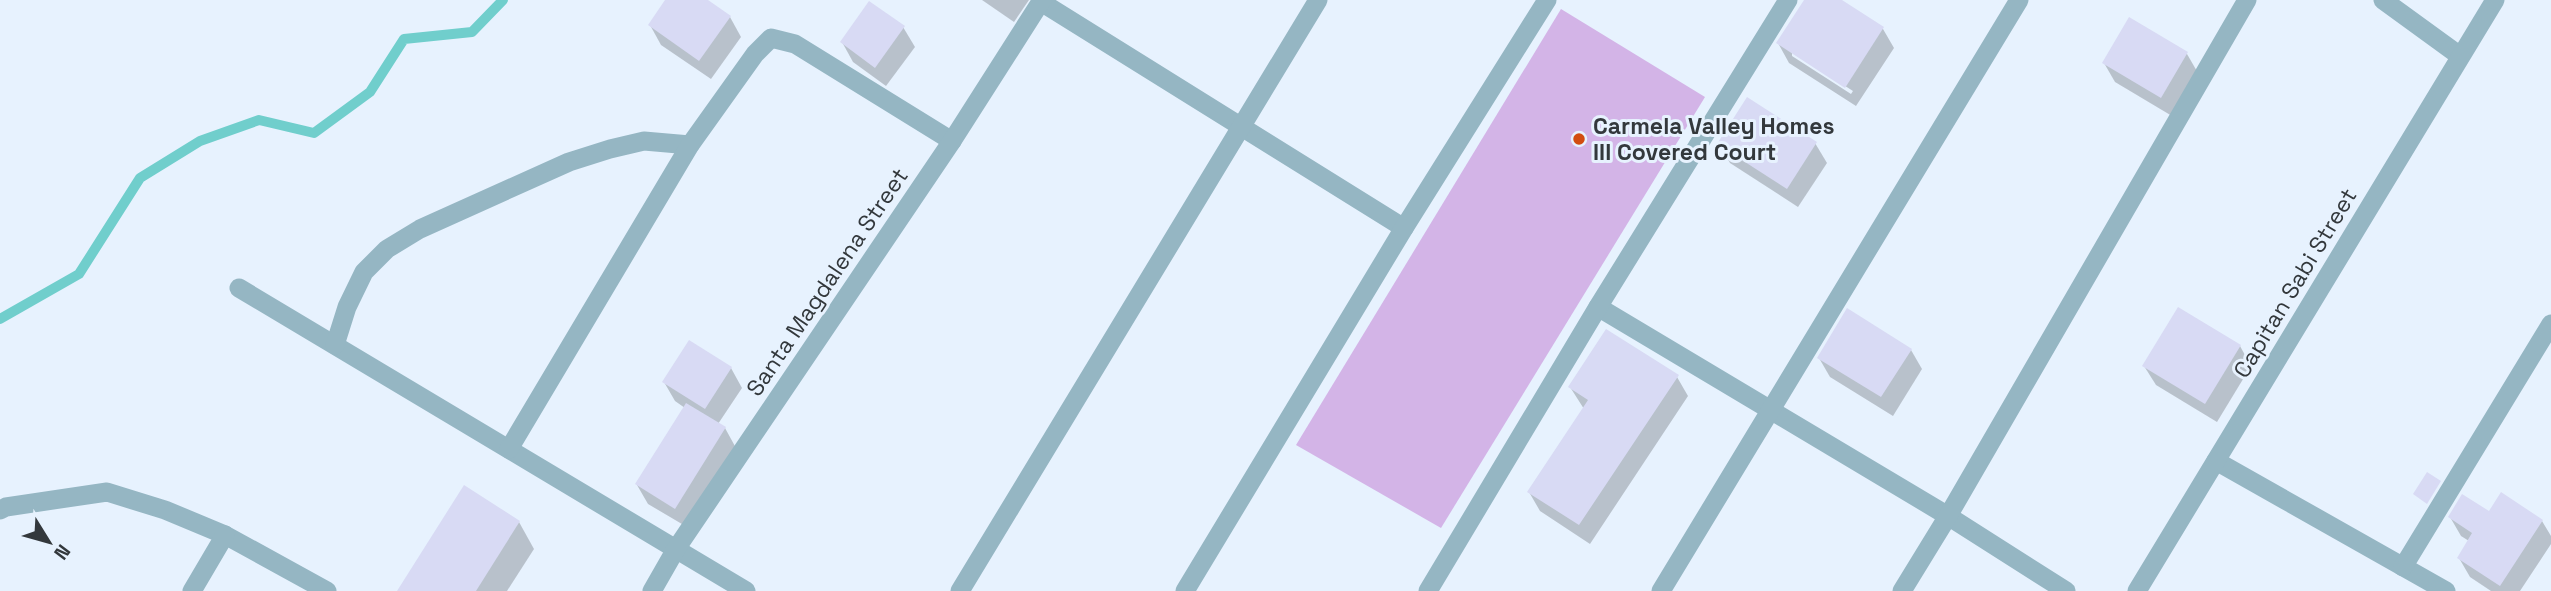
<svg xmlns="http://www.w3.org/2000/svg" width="2551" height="591" font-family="'Space Grotesk',sans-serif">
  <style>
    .green { fill: #d3b4e7 }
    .shadow { fill: #0003; fill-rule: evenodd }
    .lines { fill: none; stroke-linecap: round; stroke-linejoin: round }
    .stream { stroke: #70cecc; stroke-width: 10 }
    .building { fill: #d8daf4 }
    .minor { stroke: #95b6c3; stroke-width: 19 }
    .tertiary { stroke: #95b6c3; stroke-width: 19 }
    .poi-dot { fill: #d24d11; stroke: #e7f2fe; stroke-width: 2.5 }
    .labels { text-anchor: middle; stroke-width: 6; stroke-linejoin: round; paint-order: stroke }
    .poi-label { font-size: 23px; font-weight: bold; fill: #33383c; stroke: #e7f2fe; text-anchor: start }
    .street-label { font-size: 23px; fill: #33383c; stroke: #e7f2fe }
  </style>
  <rect width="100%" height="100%" fill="#e7f2fe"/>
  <polygon class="green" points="1561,9 1705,97 1441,528 1296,445"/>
  <g class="shadow">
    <polygon points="667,0 705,0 730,17 741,37 711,79 661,45 650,25"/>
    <polygon points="982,0 1029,0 1014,22"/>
    <path d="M1806,0H1838L1883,29L1894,48L1856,106L1789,63L1778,43ZM1792,52L1853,91L1851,94L1792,56Z"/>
    <polygon points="903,27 915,47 886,86 853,62 842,42"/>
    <polygon points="2187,54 2198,73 2172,116 2115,82 2104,63"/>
    <polygon points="1815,143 1827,163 1798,207 1730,163 1719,144"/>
    <polygon points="2240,346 2251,366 2217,422 2156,385 2144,366"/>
    <polygon points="1911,350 1922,369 1893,416 1830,377 1819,358"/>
    <polygon points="731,368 742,388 718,424 725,428 736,448 687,527 648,504 637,485 685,408 675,401 664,382"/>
    <polygon points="1677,377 1688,396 1590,544 1540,511 1529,492 1584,409 1570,387"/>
    <polygon points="2490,513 2542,521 2551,536 2551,544 2520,591 2491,591 2470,577 2459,558 2469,541 2461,536 2450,517"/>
    <polygon points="519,522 534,549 507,591 399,591"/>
  </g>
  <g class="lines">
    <polyline class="stream" points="0,319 79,274 140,178 200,141 259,120 314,133 370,92 404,39 472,32 503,0"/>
  </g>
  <g class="building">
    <polygon points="665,0 708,0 731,16 699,61 648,25"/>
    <polygon points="1804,0 1842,0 1884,27 1845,88 1776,43"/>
    <polygon points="869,1 905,26 875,68 840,42"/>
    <polygon points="2129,17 2188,52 2161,98 2102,63"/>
    <polygon points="1747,97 1817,142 1787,189 1717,144"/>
    <polygon points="2178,307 2241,345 2205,404 2142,366"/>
    <polygon points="1847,308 1912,349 1881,397 1817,358"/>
    <polygon points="1606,329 1679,375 1579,525 1527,492 1588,400 1568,387"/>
    <polygon points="689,340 732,367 705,409 662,382"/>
    <polygon points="686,403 726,427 675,509 635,484"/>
    <polygon points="2427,472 2441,481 2427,504 2413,494"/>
    <polygon points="464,485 520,521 476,591 397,591"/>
    <polygon points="2501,492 2543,520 2500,586 2457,558 2472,533 2448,517 2462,494 2489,511"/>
  </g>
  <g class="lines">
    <g class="minor">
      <polyline points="2383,0 2460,56"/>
      <polyline points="1041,2 1404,228"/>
      <polyline points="239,288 746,591"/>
      <polyline points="1598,307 1948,516 2066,591"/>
      <polyline points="335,345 347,307 364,272 387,249 420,229 569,162 610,149 644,141 690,145"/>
      <polyline points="509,449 690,145 755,54 771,38 795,44 952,141"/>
      <polyline points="2216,461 2446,591"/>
      <polyline points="0,510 6,507 107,492 165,510 225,535 327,591"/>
      <polyline points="2403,567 2551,324"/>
      <polyline points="192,591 225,535"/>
      <polyline points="652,591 676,549 952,141 1042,0"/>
      <polyline points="960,591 1318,0"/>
      <polyline points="1185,591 1404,228 1547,0"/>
      <polyline points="1428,591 1598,307 1788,0"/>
      <polyline points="1661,591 2019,0"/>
      <polyline points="1902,591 1948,516 2247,0"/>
    </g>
    <polyline class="tertiary" points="2137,591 2495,0"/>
  </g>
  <circle class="poi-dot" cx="1579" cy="139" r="7"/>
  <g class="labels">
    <g class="poi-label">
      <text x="1593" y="134">Carmela Valley Homes<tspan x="1593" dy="26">III Covered Court</tspan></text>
    </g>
    <g class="street-label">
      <text transform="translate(827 282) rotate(-56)" y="8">Santa Magdalena Street</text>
      <text transform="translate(2295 283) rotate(-59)" y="8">Capitan Sabi Street</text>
    </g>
  </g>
  <g transform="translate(49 542) rotate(127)" stroke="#e7f2fe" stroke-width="5" paint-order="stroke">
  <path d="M0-5L12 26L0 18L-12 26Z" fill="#33383c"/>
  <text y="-10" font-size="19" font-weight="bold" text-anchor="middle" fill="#33383c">N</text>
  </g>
</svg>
